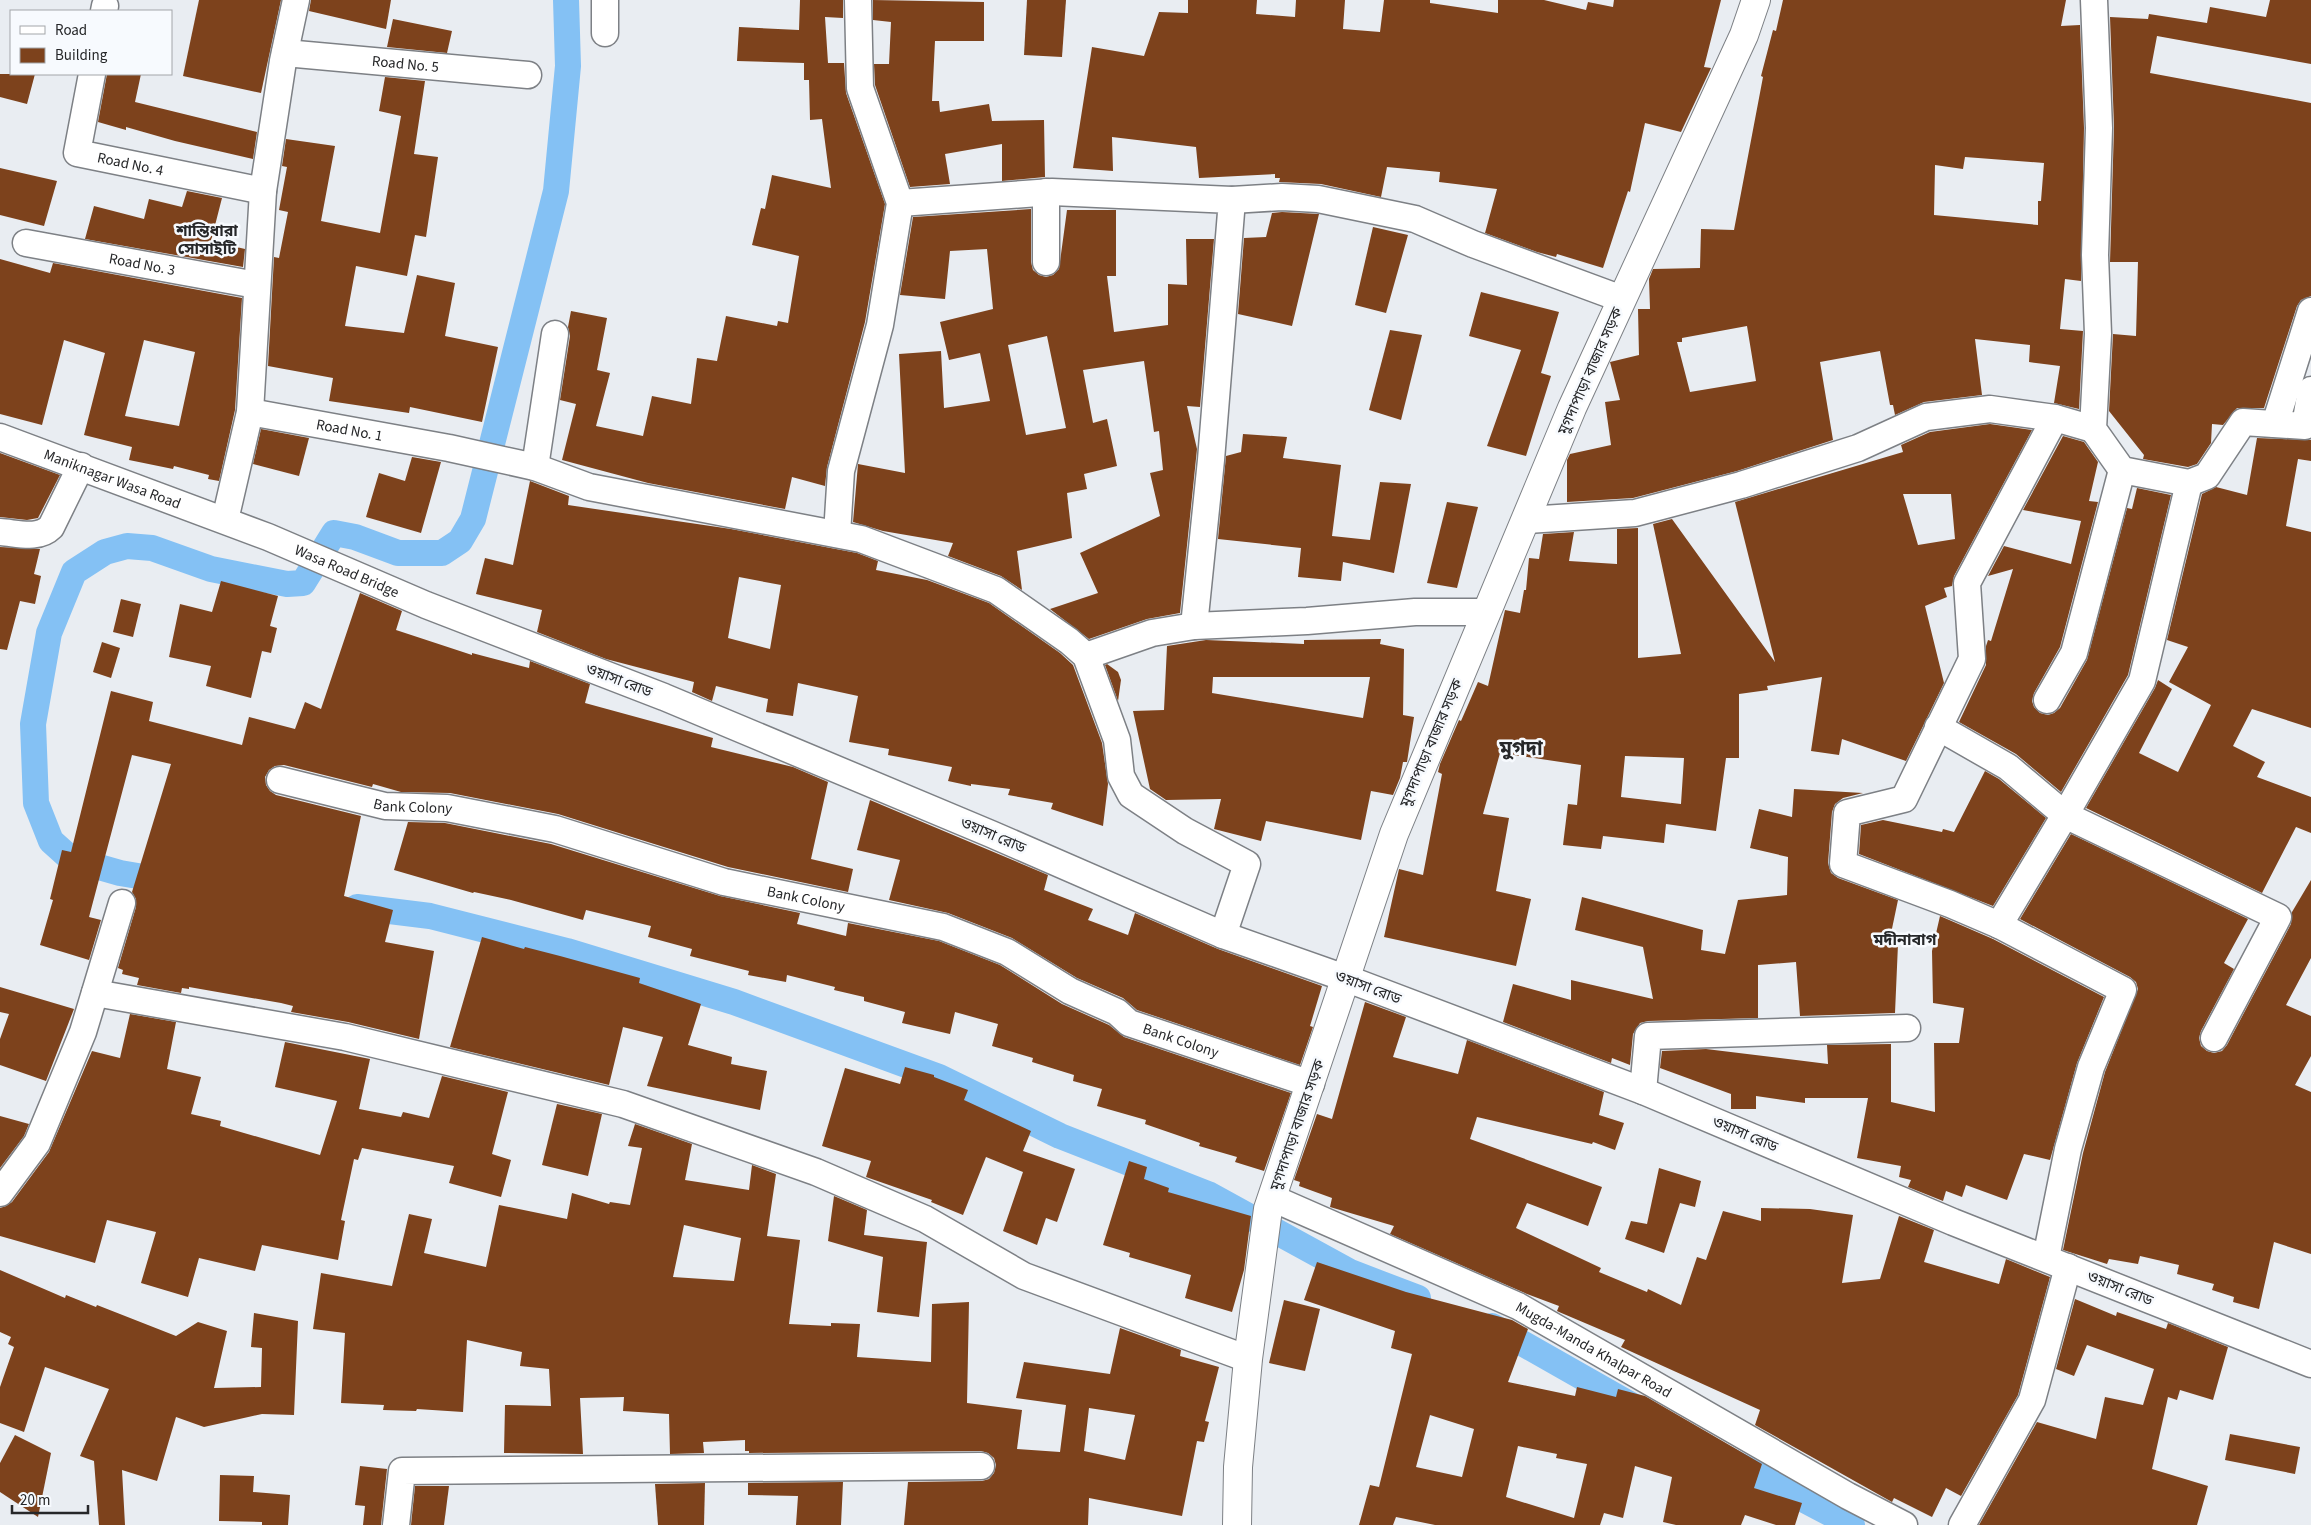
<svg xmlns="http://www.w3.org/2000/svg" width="2311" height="1525" font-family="'Source Sans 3','Noto Sans Bengali',sans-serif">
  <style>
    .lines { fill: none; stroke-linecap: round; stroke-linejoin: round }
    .canal { stroke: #84c1f4; stroke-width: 26 }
    .building { fill: #7d421c; fill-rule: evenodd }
    .minor-casing { stroke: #7d8085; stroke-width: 29 }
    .tertiary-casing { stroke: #7d8085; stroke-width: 30 }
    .minor { stroke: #fff; stroke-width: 26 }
    .tertiary { stroke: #fff; stroke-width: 28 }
    .labels { text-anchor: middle; stroke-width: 5; stroke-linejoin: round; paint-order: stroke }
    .street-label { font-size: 15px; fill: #262729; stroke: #f7fafe }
    .neighbourhood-label { font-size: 16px; font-weight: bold; fill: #262729; stroke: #f7fafe }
    .district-label { font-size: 20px; font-weight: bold; fill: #262729; stroke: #f7fafe }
  </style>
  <rect width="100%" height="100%" fill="#e9edf2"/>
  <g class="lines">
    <g class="canal">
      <polyline points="173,882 120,873 71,859 51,841 36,803 33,724 49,633 74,572 105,552 127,546 152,548 211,569 287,584 303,583 334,533 355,537 398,553 442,553 460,541 473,519 556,191 568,66 566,0"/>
      <polyline points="357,907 430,916 567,951 734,1002 939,1077 1060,1136 1208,1194 1350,1272 1418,1298"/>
      <polyline points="1492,1326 1647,1414"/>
      <polyline points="1727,1459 1852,1525"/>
    </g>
  </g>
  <g class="building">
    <polygon points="199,0 281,0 261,93 183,76"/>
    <polygon points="311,0 391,0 386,29 309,11"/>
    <polygon points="800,0 843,0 843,18 825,17 828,63 844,63 846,93 885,204 865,322 827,467 825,486 792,477 785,509 648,483 562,460 576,404 560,400 570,336 568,327 571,311 607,318 597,370 610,373 596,426 643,436 652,396 691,404 697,358 717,361 726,316 777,326 778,321 788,323 799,256 752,245 761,208 765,209 772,175 831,188 822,119 810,120 809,80 804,80 804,63 737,61 739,27 799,30"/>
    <polygon points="873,0 984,2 984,41 935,41 932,101 939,101 940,112 989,104 992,121 1044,120 1045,177 1002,181 1002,144 945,154 950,184 910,187 875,85 874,64 889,64 891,22 873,20"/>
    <polygon points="1027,0 1066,0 1062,57 1024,55"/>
    <polygon points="1188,0 1257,0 1256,14 1295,17 1296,0 1345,0 1343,29 1380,32 1384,0 1430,0 1430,3 1498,13 1498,0 1544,0 1586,10 1588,2 1613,7 1614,0 1721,0 1704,67 1711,68 1681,132 1645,123 1630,192 1628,191 1603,268 1557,254 1556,257 1537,252 1485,233 1497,189 1439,182 1440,172 1387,167 1381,197 1321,184 1279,182 1280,178 1275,178 1275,174 1199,178 1196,147 1112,137 1113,171 1073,168 1092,47 1144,56 1159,12 1188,13"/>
    <path d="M1783,0H2066L2061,26L2080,25L2084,128L2081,281L2065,279L2060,329L2083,331L2079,409L2054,403L2060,366L2029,362L2030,345L1975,339L1982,395L1924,402L1895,415L1893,405H1890L1880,351L1820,362L1833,440L1737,471L1633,498L1567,502V460L1570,454L1611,445L1605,402L1620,400L1610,362L1639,355L1638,309H1650L1649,279L1653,269L1700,268L1701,229L1734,230L1763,77L1761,76L1773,30L1776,31ZM1965,157L2044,163L2041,201H2038V225L1934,215L1935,165L1963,169ZM1747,326L1756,381L1690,392L1677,342H1682V338Z"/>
    <polygon points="2270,0 2311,0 2311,64 2157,36 2150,73 2311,103 2311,296 2301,300 2297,306 2264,408 2237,408 2223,425 2212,424 2211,443 2197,464 2188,467 2143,459 2144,455 2109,411 2113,334 2136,336 2138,262 2110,262 2114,127 2110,17 2148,19 2149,14 2207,23 2210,7 2266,17"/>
    <polygon points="393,19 452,31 447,53 387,47"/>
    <polygon points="0,74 35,74 27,104 0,97"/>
    <polygon points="107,74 141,74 135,102 257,132 253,159 175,141 126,127 126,130 98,122"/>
    <polygon points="385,77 425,81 414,154 438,157 426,237 415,235 407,276 356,266 345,326 404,333 417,275 455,283 445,336 498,347 482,422 410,407 409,413 329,401 333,378 268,366 274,257 279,258 288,212 279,210 287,167 282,166 286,139 335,146 321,221 380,233 401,116 379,111"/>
    <polygon points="0,168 57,181 44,226 0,215"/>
    <polygon points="187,191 222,198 211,241 245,249 243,267 85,239 94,206 144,219 149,199 182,207"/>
    <path d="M1031,209V262L1033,270L1039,275L1046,277L1053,275L1059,269L1067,210H1116V276H1107L1114,332L1168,325V284L1187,285L1186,239H1214L1200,407L1187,406L1197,449L1180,613L1147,619L1089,639L1050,609L1098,593L1080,553L1160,516L1150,473L1163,470L1159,431L1154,432L1144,361L1083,370L1093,423L1107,419L1117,466L1084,474L1087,489L1067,493L1072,538L1017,551L1022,590L1001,576L948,556L953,543L883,531L853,522L858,464L905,473L899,354L941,351L944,408L990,401L980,353L949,360L940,322L993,309L987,249L950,251L945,299L900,295L913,217ZM1047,336L1066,428L1026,435L1008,345Z"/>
    <polygon points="1282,212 1319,214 1292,326 1238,314 1244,238 1266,237 1272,213"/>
    <polygon points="1373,227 1408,235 1386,313 1355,305"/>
    <path d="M0,259L50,273L53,263L242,298L235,410L219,481L208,479L209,475L174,466L173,469L129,460L132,447L84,435L105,353L64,340L42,425L0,414ZM144,340L195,352L179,426L125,416Z"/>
    <polygon points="1481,292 1559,312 1541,373 1551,376 1526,456 1487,446 1521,350 1469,336"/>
    <polygon points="1390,330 1422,335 1401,420 1369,410"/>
    <path d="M1990,424L2032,430L1954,576L1952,586L1944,588L1947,597L1925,606L1944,683L1906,761L1842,739L1839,755L1811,751L1822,677L1767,686L1768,690L1739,694V758H1726L1716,831L1666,824L1664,843L1603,836L1601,849L1563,845L1568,804L1577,805L1581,765L1500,753L1483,814L1509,818L1496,891L1531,899L1516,966L1384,937L1399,869L1423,875L1442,774L1438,772L1440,764L1459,720L1461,721L1478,682L1488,686L1505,610L1520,613L1524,590H1526L1529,558L1539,559L1543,534L1574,532L1569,561L1617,564V529L1638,528V658L1681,654L1653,524L1672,519L1775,662L1735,502L1903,452L1901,445L1930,432ZM1903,494H1951L1955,539L1918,545ZM1625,756L1684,758L1681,804L1621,797Z"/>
    <polygon points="261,429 309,438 299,476 253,464"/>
    <polygon points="1243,434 1287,437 1283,458 1341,465 1332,536 1370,540 1380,482 1411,484 1394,573 1343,562 1341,581 1298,577 1301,548 1218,539 1226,456 1241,452"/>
    <polygon points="2063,436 2084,442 2098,462 2089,501 2098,502 2060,647 2034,693 2032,701 2034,707 2040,713 2048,715 2054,713 2060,708 2087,660 2127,508 2132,509 2137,488 2171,495 2128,675 2061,792 2016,754 1959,722 1986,665 1986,646 1988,640 1991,641 2013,569 1988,576 2004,546 2071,564 2081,521 2023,510"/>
    <polygon points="2257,438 2311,440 2311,461 2298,459 2286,526 2311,532 2311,728 2252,709 2233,746 2265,762 2257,777 2311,797 2311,833 2296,827 2262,893 2086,808 2155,688 2158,680 2172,689 2139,753 2178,772 2211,705 2169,682 2188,647 2167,640 2202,494 2216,487 2247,495"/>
    <polygon points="0,453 60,475 38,518 27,520 0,517"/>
    <polygon points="412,457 441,462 421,533 366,517 379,473 405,481"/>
    <path d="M530,481L569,496L568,505L731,529L857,553L878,561L876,570L927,580L989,603L1060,653L1073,665L1102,743L1108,784L1103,826L1051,809L1053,803L1008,795L1010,789L971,784V786L948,781L952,767L888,755L889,749L849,742L858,696L798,683L793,716L766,712L768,699L716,686L712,701L692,692L694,682L606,659L537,632L542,610L476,594L485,558L513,565ZM739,577L781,585L770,649L728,638Z"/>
    <polygon points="1447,502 1478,507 1457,588 1427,583"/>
    <polygon points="0,547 40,549 34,574 41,576 35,604 20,601 7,650 0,649"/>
    <polygon points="221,581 278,596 270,626 277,628 271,653 262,651 251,698 206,686 211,666 169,657 180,604 212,612"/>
    <polygon points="360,593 402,611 396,630 472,655 472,653 529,668 530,661 590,684 585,703 713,738 711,747 793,767 828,782 811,859 853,869 848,892 728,867 558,814 450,793 401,792 373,784 372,787 284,765 275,766 269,770 265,777 266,785 270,791 276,795 361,816 344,896 393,910 385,942 434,951 419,1039 348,1022 291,1012 293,1006 281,1003 189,987 189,989 182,988 181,993 137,985 139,978 122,974 123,970 118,968 136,907 136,899 132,892 171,764 132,755 89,917 101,920 89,960 40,945 53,900 50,899 62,850 71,852 111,691 153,702 149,721 242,745 249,717 295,729 305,702 321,709"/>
    <polygon points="121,599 141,604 133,637 113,632"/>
    <path d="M1381,639L1380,644L1404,649L1403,715L1414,717L1407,762H1403L1400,778L1393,795L1371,791L1361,840L1266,821L1261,841L1214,829L1221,799L1166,800L1150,789L1133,711L1164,710L1167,646L1206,640L1304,644V640ZM1213,677H1370L1363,718L1212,693Z"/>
    <polygon points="102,642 120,648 111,678 93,672"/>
    <polygon points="1107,664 1118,672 1121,680 1118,701 1105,665"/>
    <polygon points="1985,771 1999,779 2046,818 1993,906 1859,854 1861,825 1883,820 1942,832 1943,829 1954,832"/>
    <polygon points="1794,789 1863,793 1843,798 1835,804 1832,812 1828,863 1831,873 1838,878 1898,900 1889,943 1898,944 1895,1013 1800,1016 1796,962 1758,965 1758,1018 1648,1021 1640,1023 1633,1034 1630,1065 1612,1058 1611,1063 1503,1022 1513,984 1571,1000 1571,980 1653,999 1643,947 1575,930 1582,897 1703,930 1701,950 1725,954 1738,900 1787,895 1788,857 1750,848 1759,809 1792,817"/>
    <polygon points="870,800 1048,875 1044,890 1093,909 1088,920 1128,935 1135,913 1218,949 1322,986 1310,1026 1313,1027 1300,1065 1137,1010 1123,998 1077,978 1012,938 948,913 889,900 900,860 857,850"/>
    <polygon points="408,822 445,823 551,844 720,896 800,913 797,924 846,936 848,923 939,941 1000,965 1062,1004 1109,1025 1124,1037 1291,1093 1264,1171 1235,1162 1237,1157 1199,1146 1200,1143 1145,1124 1146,1120 1097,1106 1102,1089 1073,1081 1074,1075 1032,1062 1033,1058 992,1046 998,1024 955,1012 950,1034 902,1023 905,1012 864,1001 864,997 834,990 835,987 787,975 786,982 748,975 749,971 690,956 692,949 648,937 651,926 586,910 583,920 511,900 474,892 473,893 394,870"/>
    <polygon points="2071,834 2248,919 2224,963 2234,969 2201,1031 2199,1038 2201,1046 2207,1051 2214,1053 2222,1051 2227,1045 2291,924 2292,912 2311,880 2311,958 2286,1005 2311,1016 2311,1056 2295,1085 2311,1092 2311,1254 2274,1242 2259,1309 2233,1302 2234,1297 2212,1290 2214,1284 2177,1274 2179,1265 2140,1256 2138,1264 2109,1259 2107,1264 2063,1250 2083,1153 2105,1072 2138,989 2136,982 2130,977 2020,919"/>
    <polygon points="1940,916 1993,939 2104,997 2077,1063 2050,1160 2024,1154 2007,1200 1966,1185 1962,1197 1946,1191 1943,1201 1908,1187 1911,1180 1899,1177 1901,1166 1857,1158 1868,1098 1805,1098 1805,1103 1756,1096 1756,1109 1731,1109 1731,1094 1660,1068 1662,1051 1706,1049 1828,1064 1827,1045 1891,1044 1891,1102 1935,1112 1934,1043 1959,1043 1964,1008 1933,1003 1932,951"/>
    <polygon points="482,937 524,949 525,947 560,956 640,978 639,983 701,1004 688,1045 732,1057 731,1064 767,1071 760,1110 647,1086 663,1037 623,1027 609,1085 450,1047"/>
    <polygon points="0,987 74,1009 46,1081 0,1065 0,1039 9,1014 0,1012"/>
    <polygon points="1365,1002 1406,1017 1393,1057 1458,1074 1467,1040 1604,1092 1599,1115 1624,1123 1615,1150 1593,1142 1592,1144 1477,1117 1470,1139 1602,1187 1588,1226 1527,1203 1516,1228 1601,1268 1599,1272 1647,1292 1648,1289 1681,1305 1697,1257 1706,1260 1723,1211 1761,1221 1761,1208 1810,1209 1853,1215 1842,1283 1880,1279 1899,1216 1934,1230 1924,1262 1999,1284 2006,1259 2050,1277 2018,1395 1961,1496 1946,1488 1932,1517 1894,1498 1892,1502 1755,1425 1760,1410 1621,1347 1625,1340 1559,1312 1557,1311 1559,1306 1527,1294 1390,1234 1394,1226 1330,1207 1332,1198 1299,1186 1300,1182 1294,1180 1317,1114 1332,1119"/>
    <polygon points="130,1014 176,1022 167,1069 201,1077 191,1114 221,1121 220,1126 320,1155 337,1101 275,1087 285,1042 370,1059 359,1109 401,1117 403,1112 429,1118 442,1076 508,1092 492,1154 511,1160 501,1197 449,1183 454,1166 362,1148 358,1160 354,1159 341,1220 345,1221 338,1260 262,1245 255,1271 199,1258 188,1297 141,1283 156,1232 107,1220 95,1263 0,1236 0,1208 6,1206 12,1202 49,1152 92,1051 120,1058"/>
    <polygon points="905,1067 934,1075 934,1077 968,1090 964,1100 1031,1131 1023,1151 1075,1169 1057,1222 1046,1218 1037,1245 1003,1231 1023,1172 986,1157 963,1215 931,1202 932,1200 866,1177 871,1161 822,1146 845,1068 900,1084"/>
    <polygon points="557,1104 602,1114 588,1176 542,1165"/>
    <polygon points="0,1116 29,1124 24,1136 0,1168"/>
    <path d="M635,1124L692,1144L685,1180L749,1190L752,1165L776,1174L767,1236L800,1240L789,1324L831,1326V1323L860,1324L857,1357L931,1362L932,1304L969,1302L967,1403L1022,1410L1017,1449L1060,1452L1066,1405L1016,1398L1024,1362L1110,1374L1120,1328L1181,1350L1180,1356L1219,1367L1205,1421L1209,1422L1204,1442L1197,1441L1182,1516L1089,1498L1088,1525H904L908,1482L982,1481L989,1479L994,1473L996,1465L994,1458L988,1453L981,1451L749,1453V1451H745V1440L703,1442L704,1453L670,1454L669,1414L623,1411L624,1397L580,1398L583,1454L504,1453L505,1405L551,1406L549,1369L520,1366L522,1352L467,1340L463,1412L417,1409L416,1411L383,1410L384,1405L341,1403L345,1333L313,1329L321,1273L392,1286L409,1214L432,1219L424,1253L486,1267L499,1205L567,1219L572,1193L609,1204L610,1202L630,1205L642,1148L628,1146ZM684,1225L741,1238L734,1281L673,1277ZM1089,1408L1135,1415L1125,1460L1084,1451Z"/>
    <polygon points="1129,1161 1147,1167 1144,1179 1169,1188 1168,1192 1251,1216 1244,1270 1232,1312 1185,1298 1191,1275 1129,1257 1130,1253 1103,1245"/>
    <polygon points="1659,1168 1701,1181 1695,1207 1680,1203 1664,1253 1625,1239 1631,1221 1647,1224"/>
    <polygon points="834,1196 867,1210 864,1235 927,1242 919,1317 877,1312 883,1257 828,1241"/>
    <path d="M1317,1262L1406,1292L1512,1320L1528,1329L1508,1382L1575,1396L1577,1387L1616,1397L1618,1389L1645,1396L1762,1464L1754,1488L1802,1503L1795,1525H1776L1745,1515L1741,1525H1676L1663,1522L1672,1477L1635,1466L1623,1518L1604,1513L1600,1525H1435L1396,1517L1393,1525H1359L1370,1485L1379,1487L1412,1354L1391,1348L1395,1331L1304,1300ZM1430,1415L1474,1429L1462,1477L1416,1467ZM1518,1446L1557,1454L1556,1458L1587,1464L1574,1518L1506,1497Z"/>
    <polygon points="0,1270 65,1298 66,1295 96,1307 97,1305 176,1336 198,1322 227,1331 214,1388 261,1387 262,1348 251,1347 254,1313 298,1321 294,1415 262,1414 204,1427 176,1417 157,1481 122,1470 125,1525 99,1525 94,1461 80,1456 109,1389 45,1367 24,1432 0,1423 0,1387 14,1347 8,1344 11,1337 0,1332"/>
    <polygon points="2075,1299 2116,1316 2117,1312 2166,1329 2168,1323 2228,1347 2213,1400 2180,1390 2177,1400 2168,1397 2152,1469 2208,1486 2197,1525 1979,1525 2037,1422 2096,1439 2105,1397 2143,1405 2154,1369 2087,1345 2074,1376 2056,1369"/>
    <polygon points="1284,1300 1320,1309 1305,1371 1269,1363"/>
    <polygon points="2230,1434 2300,1447 2295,1474 2225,1460"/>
    <polygon points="15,1435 51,1453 38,1517 0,1492 0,1463"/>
    <polygon points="360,1466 387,1469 381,1525 363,1525 365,1506 355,1505"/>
    <polygon points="220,1475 254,1476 253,1492 290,1495 288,1525 262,1525 262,1522 219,1521"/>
    <polygon points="843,1482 841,1525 796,1525 798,1496 748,1495 748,1483"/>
    <polygon points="705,1483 704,1525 658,1525 655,1484"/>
    <polygon points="415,1486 449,1486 444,1525 411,1525"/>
  </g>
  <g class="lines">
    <defs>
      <g id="minor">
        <polyline points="605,0 605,33"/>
        <polyline points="2094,0 2099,128 2095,255 2098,334 2093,429 2122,470 2189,483 2207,476 2243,422 2305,426 2311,390"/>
        <polyline points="104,11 105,6"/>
        <path id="s1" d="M285,53L528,75"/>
        <path id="s2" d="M92,74L77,153L263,191"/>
        <polyline points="1046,192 1046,262"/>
        <polyline points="1232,200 1282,197 1318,199 1415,219 1473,244 1622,299"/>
        <polyline points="900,203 1052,192 1232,200 1211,460 1194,626"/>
        <path id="s3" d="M26,243L256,285"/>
        <path id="s4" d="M250,412L449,448L535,467L589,487L861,539L996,590L1069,641L1086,656L1117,740L1121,776L1131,795L1185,831L1247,864L1223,935"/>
        <polyline points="2275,424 2311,311"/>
        <path id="s5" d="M0,437L268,537L426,605L664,697L991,834L1223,935L1345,978L1643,1091L1953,1222L2311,1364"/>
        <polyline points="535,467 555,334"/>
        <polyline points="225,520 250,412 263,191 283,61 296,0"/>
        <polyline points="1527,520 1635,513 1741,485 1858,448 1926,417 1990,409 2055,418 2093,429"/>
        <path d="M0,532C17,533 38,540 51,527L81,466"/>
        <polyline points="837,534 841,471 880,325 900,203 860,88 858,0"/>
        <polyline points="1086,656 1152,633 1194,626 1307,621 1415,612 1487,612"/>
        <polyline points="2047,700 2074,653 2122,470"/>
        <polyline points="1938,727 2008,767 2065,815 2278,917 2214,1038"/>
        <path id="s6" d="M280,780L385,806L447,808L555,829L724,882L943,927L1007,952L1070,991L1117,1012L1129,1023L1311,1084"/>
        <polyline points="1999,925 2065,815 2142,681 2189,483"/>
        <polyline points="95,993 345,1037 623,1104 816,1172 925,1219 1024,1276 1248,1359"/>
        <polyline points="1643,1091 1648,1036 1907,1028"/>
        <polyline points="0,1193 37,1143 83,1032 122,903"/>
        <path id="s7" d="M1272,1198L1518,1306L1848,1496L1904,1525"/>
        <polyline points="2046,1258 2068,1149 2091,1067 2123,990 1999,925 1950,904 1843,864 1847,813 1904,799 1972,659 1967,583 2055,418"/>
        <polyline points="396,1525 402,1471 981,1466"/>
        <polyline points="1962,1525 2032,1400 2068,1267"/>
      </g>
      <polyline id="tertiary" points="1237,1525 1238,1467 1248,1359 1268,1209 1394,834 1572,408 1744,35 1756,0"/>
    </defs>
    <use href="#minor" class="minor-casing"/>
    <use href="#tertiary" class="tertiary-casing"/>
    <use href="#minor" class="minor"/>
    <use href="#tertiary" class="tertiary"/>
  </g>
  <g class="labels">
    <g class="street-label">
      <text dy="5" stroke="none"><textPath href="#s1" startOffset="121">Road No. 5</textPath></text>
      <text dy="5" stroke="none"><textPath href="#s2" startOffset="135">Road No. 4</textPath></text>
      <text dy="5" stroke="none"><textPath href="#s3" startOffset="118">Road No. 3</textPath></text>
      <text transform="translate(1590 371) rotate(-66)" y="5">মুগদাপাড়া বাজার সড়ক</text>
      <text dy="5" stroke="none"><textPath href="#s4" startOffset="101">Road No. 1</textPath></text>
      <text dy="5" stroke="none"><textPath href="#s5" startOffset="120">Maniknagar Wasa Road</textPath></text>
      <text dy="5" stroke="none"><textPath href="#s5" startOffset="372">Wasa Road Bridge</textPath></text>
      <text transform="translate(619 680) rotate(21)" y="5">ওয়াসা রোড</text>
      <text transform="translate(1431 743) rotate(-67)" y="5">মুগদাপাড়া বাজার সড়ক</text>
      <text dy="5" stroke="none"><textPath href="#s6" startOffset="136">Bank Colony</textPath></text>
      <text transform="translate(993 835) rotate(23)" y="5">ওয়াসা রোড</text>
      <text dy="5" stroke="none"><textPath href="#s6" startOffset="541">Bank Colony</textPath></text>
      <text transform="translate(1368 987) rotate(21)" y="5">ওয়াসা রোড</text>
      <text dy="5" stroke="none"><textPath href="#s6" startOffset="946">Bank Colony</textPath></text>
      <text transform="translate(1297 1125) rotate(-71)" y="5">মুগদাপাড়া বাজার সড়ক</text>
      <text transform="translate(1745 1134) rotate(23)" y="5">ওয়াসা রোড</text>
      <text transform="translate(2120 1288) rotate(22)" y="5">ওয়াসা রোড</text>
      <text dy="5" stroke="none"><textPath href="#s7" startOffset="356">Mugda-Manda Khalpar Road</textPath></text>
    </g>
    <g class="neighbourhood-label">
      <text x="207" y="236">শান্তিধারা<tspan x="207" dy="18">সোসাইটি</tspan></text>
      <text x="1905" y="945">মদীনাবাগ</text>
    </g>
    <g class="district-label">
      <text x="1521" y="755">মুগদা</text>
    </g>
  </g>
  <rect x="10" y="10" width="162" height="65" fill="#f7fafe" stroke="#a3a6a9"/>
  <rect x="20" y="26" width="25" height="8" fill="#ffffff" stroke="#a3a6a9"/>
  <text x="55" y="35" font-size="15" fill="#262729">Road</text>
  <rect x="20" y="48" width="25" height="15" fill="#7d421c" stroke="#a3a6a9"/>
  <text x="55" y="60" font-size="15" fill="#262729">Building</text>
  <path d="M12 1505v8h76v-8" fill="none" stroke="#262729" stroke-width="2.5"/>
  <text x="20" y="1505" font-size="15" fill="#262729" stroke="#f7fafe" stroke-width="4" paint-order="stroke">20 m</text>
</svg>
